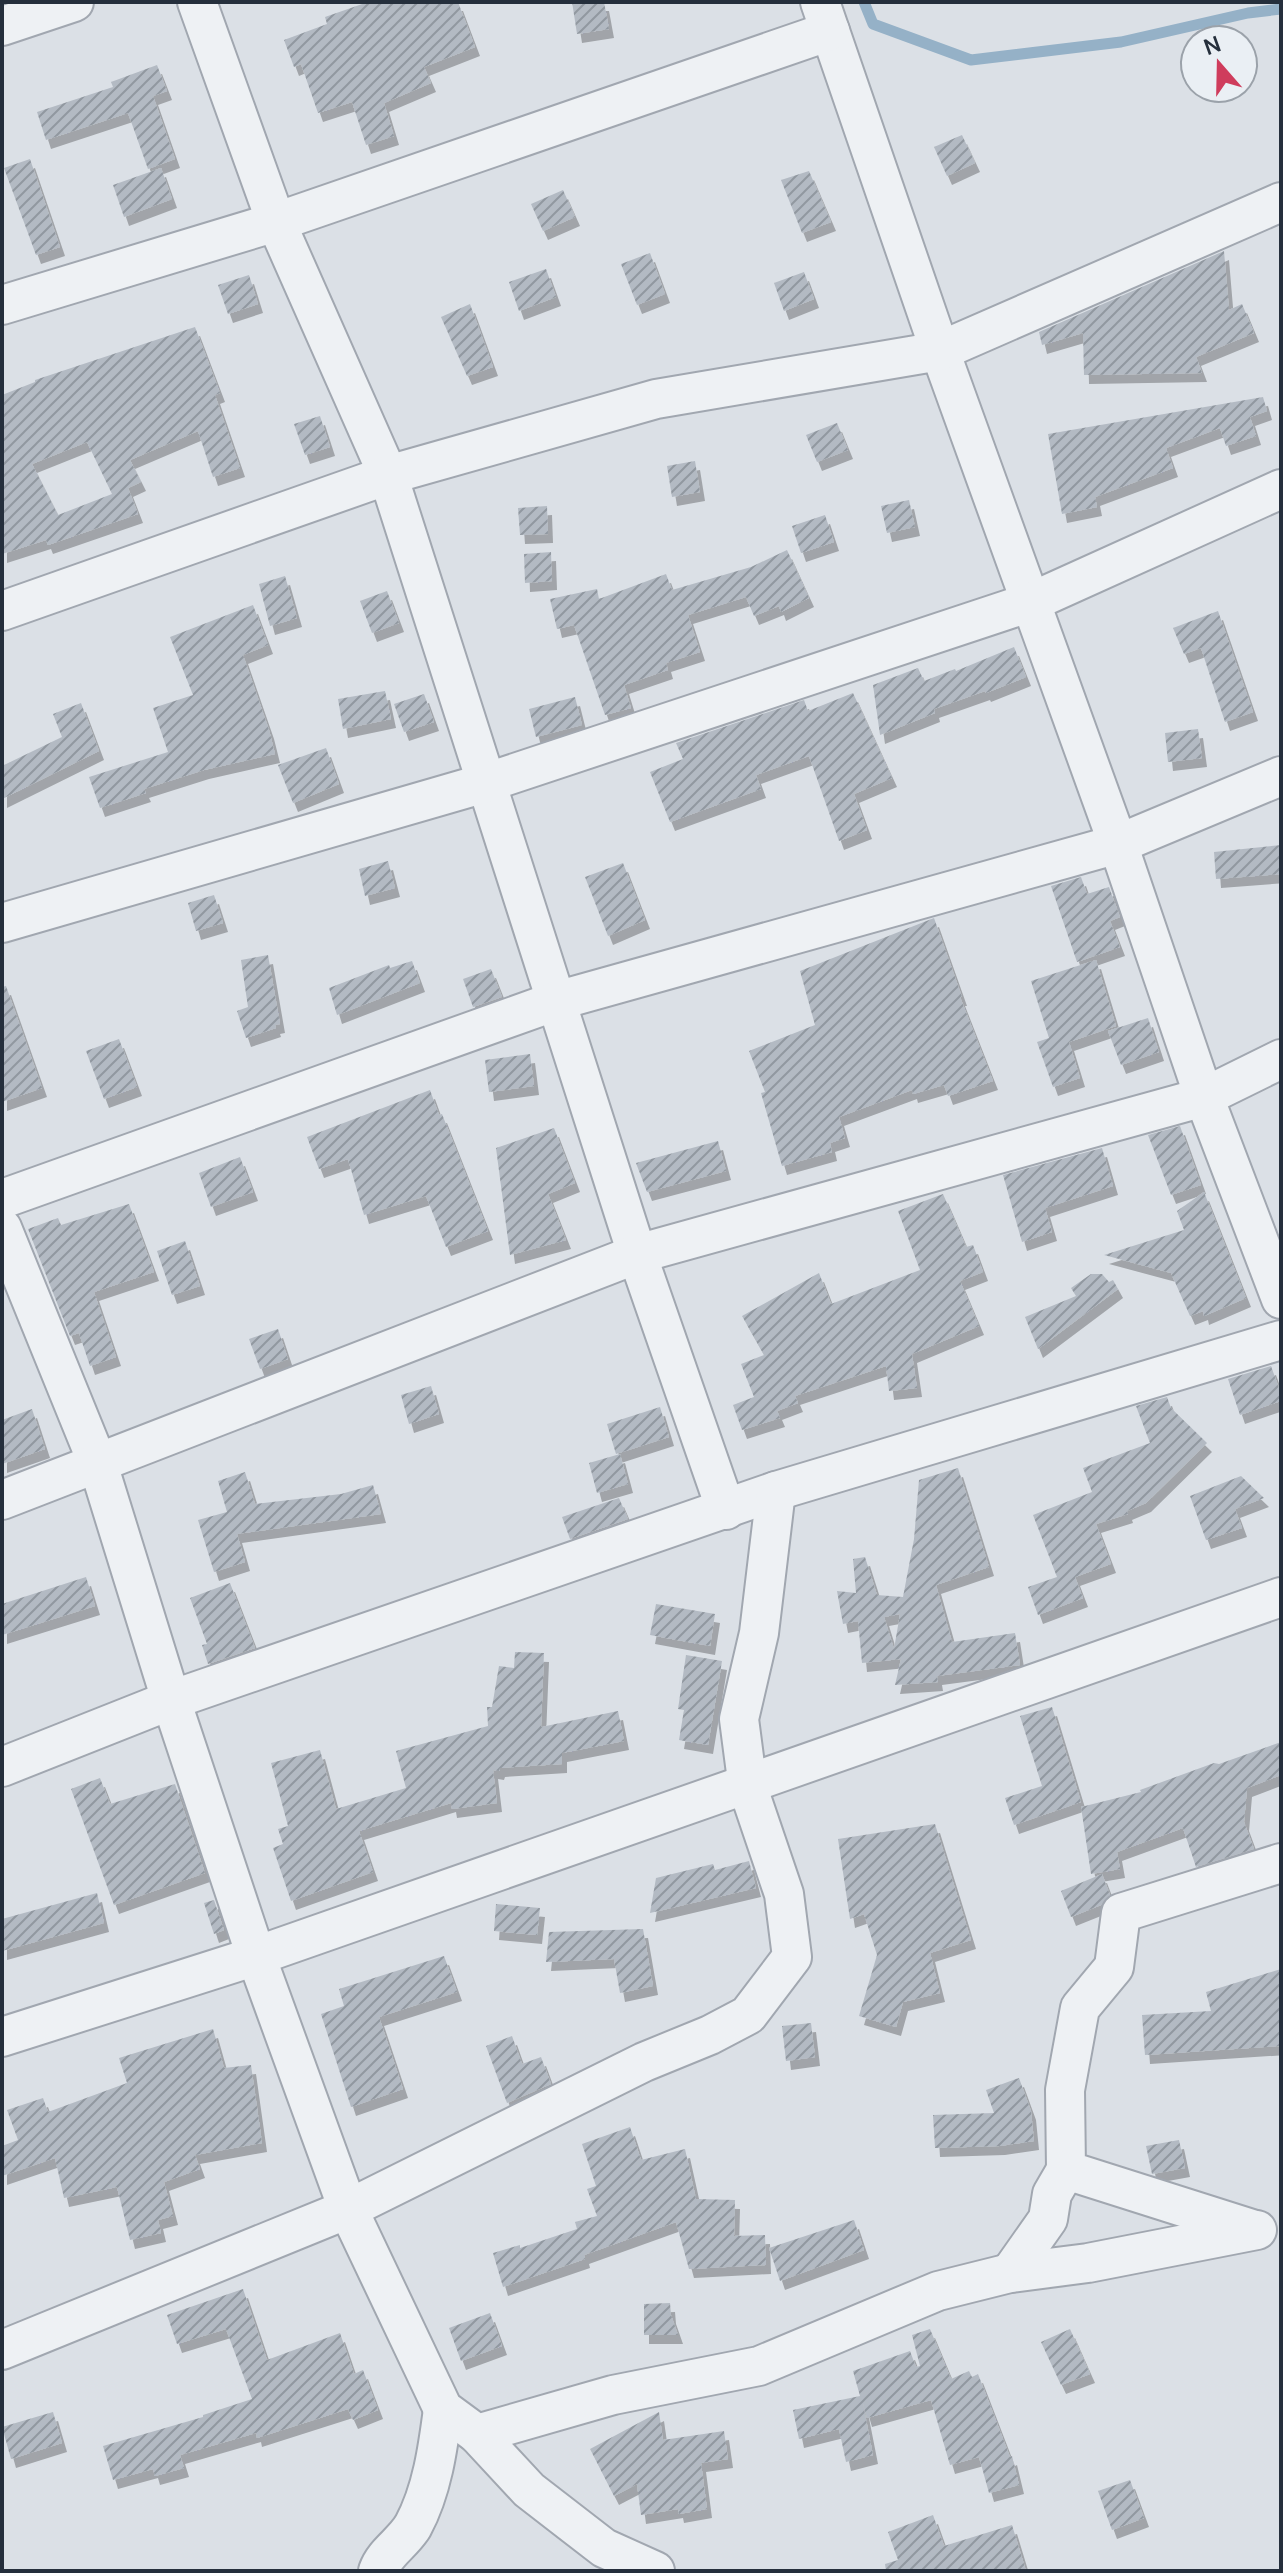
<svg xmlns="http://www.w3.org/2000/svg" width="1283" height="2573" font-family="Manrope,sans-serif">
  <style>
    .lines { fill: none; stroke-linecap: round; stroke-linejoin: round }
    .stream { stroke: #95b1c7; stroke-width: 11 }
    .building { fill: url(#building-hatch); fill-rule: evenodd; filter: url(#shadow) }
    .minor-casing { stroke: #a1a7b0; stroke-width: 42 }
    .minor { stroke: #eef1f4; stroke-width: 38 }
  </style>
  <defs>
    <pattern id="building-hatch" width="6" height="6" patternUnits="userSpaceOnUse" patternTransform="scale(2)"><rect width="6" height="6" fill="#b3bac3"/><path d="M-1 1l2-2M0 6l6-6M5 7l2-2" fill="none" stroke="#9198a0"/></pattern>
    <filter id="shadow"><feDropShadow dx="5" dy="9" stdDeviation="0" flood-color="#0004"/></filter>
  </defs>
  <rect width="100%" height="100%" fill="#dbe0e6"/>
  <g class="lines">
    <polyline class="stream" points="864,2 873,24 971,60 1121,42 1248,13 1281,9"/>
  </g>
  <g class="building">
    <polygon points="368,2 458,2 475,47 424,67 431,83 384,103 394,136 366,145 352,102 318,113 301,64 294,67 284,40 327,24 325,17"/>
    <polygon points="572,2 604,2 609,29 577,34"/>
    <polygon points="157,65 167,91 153,96 175,159 148,169 128,113 46,140 37,112 113,87 111,82"/>
    <polygon points="962,135 975,163 947,176 934,147"/>
    <polygon points="30,159 60,247 36,255 4,168"/>
    <polygon points="161,168 172,199 124,217 113,185"/>
    <polygon points="809,171 831,222 802,233 781,180"/>
    <polygon points="563,190 575,217 543,231 531,204"/>
    <polygon points="1224,251 1229,310 1242,304 1254,333 1196,357 1202,373 1084,375 1083,333 1042,345 1039,332"/>
    <polygon points="650,253 665,294 637,305 621,264"/>
    <polygon points="546,269 556,297 519,311 509,282"/>
    <polygon points="804,272 814,299 784,311 774,283"/>
    <polygon points="249,275 258,304 228,314 218,285"/>
    <polygon points="470,304 493,367 467,376 441,317"/>
    <path d="M195,327L220,393L215,395L240,468L213,477L198,431L130,460L141,482L128,488L138,514L48,545L46,540L2,554V395L35,382V380ZM87,442L112,494L58,515L32,464Z"/>
    <polygon points="1263,397 1267,411 1250,417 1256,436 1226,446 1220,428 1166,448 1173,468 1095,497 1097,507 1062,514 1048,434"/>
    <polygon points="320,416 330,447 305,455 294,424"/>
    <polygon points="837,423 848,450 817,462 806,435"/>
    <polygon points="695,461 700,492 672,497 667,466"/>
    <polygon points="909,500 915,527 887,533 881,506"/>
    <polygon points="547,506 548,534 520,535 518,508"/>
    <polygon points="825,515 834,542 801,553 792,526"/>
    <polygon points="787,550 809,598 781,612 779,606 754,616 746,597 688,615 700,652 666,663 668,670 624,685 631,708 605,715 574,625 557,629 550,599 597,589 599,599 666,574 672,590 751,567"/>
    <polygon points="551,552 552,581 525,583 524,554"/>
    <polygon points="285,576 297,618 270,626 259,584"/>
    <polygon points="387,591 399,623 372,633 360,601"/>
    <polygon points="253,605 268,645 243,655 269,730 275,754 204,770 144,789 146,793 100,808 89,777 168,752 153,708 193,695 170,637"/>
    <polygon points="1218,611 1253,712 1225,722 1201,648 1184,654 1173,628"/>
    <polygon points="1014,647 1026,677 986,693 985,691 934,709 935,713 880,735 873,685 918,668 924,681 955,669 956,671"/>
    <polygon points="385,691 391,719 343,729 338,699"/>
    <polygon points="853,693 892,778 854,794 867,830 839,841 809,756 756,775 761,789 670,822 650,772 683,759 676,743 804,700 808,711"/>
    <polygon points="424,694 434,722 404,732 394,704"/>
    <polygon points="575,697 582,725 536,737 529,709"/>
    <polygon points="81,703 99,751 2,799 2,766 62,737 53,714"/>
    <polygon points="1198,729 1202,758 1168,762 1165,733"/>
    <polygon points="326,748 339,784 293,803 278,765"/>
    <polygon points="1281,845 1281,874 1216,879 1214,852"/>
    <polygon points="388,861 395,888 365,896 359,869"/>
    <polygon points="623,863 645,920 608,936 585,877"/>
    <polygon points="1081,877 1087,894 1109,887 1120,917 1110,921 1120,947 1077,962 1051,886"/>
    <polygon points="214,895 223,923 196,931 188,903"/>
    <polygon points="934,918 962,997 960,997 993,1081 948,1096 944,1085 913,1094 912,1090 839,1117 845,1138 830,1143 832,1152 782,1166 761,1093 765,1092 749,1051 815,1025 800,971"/>
    <polygon points="268,955 280,1024 275,1025 276,1028 246,1038 237,1011 248,1007 241,960"/>
    <polygon points="1096,960 1116,1026 1069,1042 1080,1078 1053,1087 1037,1042 1049,1038 1031,981"/>
    <polygon points="412,961 420,983 337,1015 329,988 389,965 390,968"/>
    <polygon points="491,969 502,997 473,1007 463,979"/>
    <polygon points="6,986 42,1088 2,1102 2,987"/>
    <polygon points="1148,1018 1159,1052 1121,1065 1108,1031"/>
    <polygon points="119,1039 137,1087 104,1099 86,1051"/>
    <polygon points="530,1054 534,1086 489,1092 485,1060"/>
    <polygon points="430,1090 439,1115 442,1114 488,1231 446,1247 426,1196 364,1215 348,1159 319,1169 307,1137"/>
    <polygon points="1180,1126 1201,1185 1171,1195 1148,1135"/>
    <polygon points="554,1128 575,1183 548,1194 566,1240 510,1255 496,1148"/>
    <polygon points="718,1141 726,1171 647,1192 636,1163"/>
    <polygon points="1102,1148 1113,1186 1045,1208 1052,1232 1022,1242 1003,1175"/>
    <polygon points="240,1157 253,1192 211,1207 199,1173"/>
    <polygon points="1204,1192 1246,1298 1204,1316 1203,1311 1190,1316 1171,1273 1104,1255 1184,1230 1177,1211"/>
    <polygon points="943,1194 966,1247 973,1245 983,1272 960,1281 979,1326 912,1354 917,1388 889,1391 886,1366 795,1396 798,1403 777,1411 780,1418 742,1430 733,1405 754,1397 741,1364 764,1355 742,1316 819,1273 831,1304 920,1270 898,1211"/>
    <polygon points="129,1204 154,1272 94,1292 116,1357 90,1366 79,1333 70,1336 28,1229 58,1218 61,1225"/>
    <polygon points="185,1241 200,1286 172,1295 157,1251"/>
    <polygon points="1091,1274 1102,1274 1109,1282 1113,1280 1118,1289 1038,1349 1025,1317 1076,1296 1071,1288"/>
    <polygon points="278,1329 288,1359 260,1369 249,1339"/>
    <polygon points="1271,1366 1281,1394 1281,1401 1240,1415 1228,1379"/>
    <polygon points="431,1386 439,1414 409,1424 401,1395"/>
    <polygon points="1167,1397 1171,1408 1207,1443 1146,1503 1127,1511 1128,1514 1096,1524 1111,1564 1075,1577 1083,1598 1038,1615 1028,1587 1057,1577 1033,1515 1092,1492 1083,1468 1150,1443 1136,1406"/>
    <polygon points="660,1407 669,1437 616,1454 607,1424"/>
    <polygon points="32,1409 45,1449 2,1464 2,1420"/>
    <polygon points="620,1454 628,1484 597,1493 589,1463"/>
    <path d="M958,1468L989,1567L936,1585L952,1642L1015,1633L1020,1665L937,1676L938,1682L895,1685L901,1659L862,1663L858,1621L843,1624L837,1591L856,1593L853,1559L865,1557L877,1595L903,1597L914,1539L919,1480ZM900,1614L894,1649L884,1617Z"/>
    <polygon points="245,1472 255,1504 341,1494 373,1485 381,1514 237,1534 245,1562 214,1572 198,1520 227,1512 218,1481"/>
    <polygon points="1241,1476 1264,1498 1235,1509 1242,1528 1206,1540 1190,1496"/>
    <polygon points="619,1498 628,1519 570,1539 562,1517"/>
    <polygon points="86,1577 95,1606 2,1635 2,1604"/>
    <polygon points="230,1583 255,1648 208,1664 202,1645 207,1644 190,1598"/>
    <polygon points="656,1604 715,1614 710,1646 650,1635"/>
    <polygon points="515,1652 544,1653 541,1727 618,1711 624,1741 562,1753 562,1764 500,1768 499,1771 493,1770 497,1803 452,1809 451,1803 359,1831 373,1872 291,1901 273,1848 283,1844 278,1829 288,1826 271,1763 320,1750 336,1809 406,1788 396,1751 488,1726 487,1707 492,1707 499,1666 514,1668"/>
    <polygon points="686,1655 722,1661 708,1745 679,1740 684,1710 678,1709"/>
    <polygon points="1052,1707 1081,1802 1014,1825 1005,1798 1042,1786 1020,1716"/>
    <polygon points="1281,1742 1281,1775 1247,1788 1244,1822 1254,1849 1196,1867 1183,1828 1117,1852 1120,1869 1091,1874 1081,1807 1141,1792 1140,1790 1214,1763 1219,1764"/>
    <polygon points="100,1778 110,1804 175,1784 205,1873 114,1905 71,1789"/>
    <polygon points="935,1824 971,1940 930,1953 940,1993 903,2002 896,2027 859,2016 877,1955 864,1914 850,1919 838,1839"/>
    <polygon points="749,1861 756,1888 650,1913 656,1878 713,1864 715,1870"/>
    <polygon points="1102,1874 1110,1895 1101,1905 1071,1917 1061,1891"/>
    <polygon points="97,1893 104,1923 2,1951 2,1919"/>
    <polygon points="214,1900 224,1930 214,1934 204,1903"/>
    <polygon points="496,1904 540,1908 537,1935 494,1931"/>
    <polygon points="643,1929 653,1986 620,1993 614,1959 546,1962 549,1932"/>
    <polygon points="444,1956 457,1992 379,2017 403,2089 351,2107 321,2014 344,2006 339,1989"/>
    <polygon points="1281,1969 1281,2046 1145,2055 1142,2015 1211,2011 1206,1992"/>
    <polygon points="811,2023 815,2057 786,2061 782,2026"/>
    <polygon points="213,2029 224,2068 251,2065 262,2143 195,2155 200,2169 164,2182 173,2216 158,2220 161,2233 130,2240 117,2187 64,2198 55,2158 2,2176 2,2146 18,2140 7,2110 43,2098 48,2112 127,2083 119,2058"/>
    <polygon points="512,2036 522,2064 541,2057 551,2084 507,2103 486,2046"/>
    <polygon points="1019,2078 1031,2111 1034,2141 1000,2146 935,2148 933,2115 994,2113 986,2090"/>
    <polygon points="630,2127 641,2160 685,2149 696,2199 735,2200 734,2236 765,2235 766,2265 689,2269 676,2222 584,2255 585,2259 503,2287 493,2253 520,2245 520,2248 577,2229 575,2222 597,2216 587,2189 596,2186 582,2144"/>
    <polygon points="1179,2140 1185,2168 1152,2174 1146,2146"/>
    <polygon points="854,2220 864,2250 780,2281 769,2248"/>
    <polygon points="243,2289 267,2360 340,2333 354,2374 363,2370 378,2410 353,2420 348,2409 257,2438 256,2433 180,2455 184,2468 155,2476 153,2469 113,2480 103,2446 203,2417 203,2415 252,2399 226,2329 177,2344 167,2315"/>
    <polygon points="670,2303 671,2315 678,2335 644,2335 644,2304"/>
    <polygon points="490,2313 502,2346 461,2361 449,2328"/>
    <polygon points="930,2329 951,2379 969,2371 972,2377 978,2374 1010,2457 1012,2456 1019,2485 989,2493 979,2457 950,2465 931,2400 867,2418 863,2404 873,2455 846,2462 839,2429 799,2439 793,2410 860,2396 853,2371 910,2351 916,2367 920,2366 912,2335"/>
    <polygon points="1070,2329 1090,2374 1061,2385 1041,2342"/>
    <polygon points="53,2412 62,2443 11,2459 2,2427"/>
    <polygon points="659,2412 663,2440 724,2431 728,2459 701,2463 707,2509 679,2514 678,2509 641,2515 637,2484 614,2496 590,2449"/>
    <polygon points="1130,2480 1144,2518 1112,2530 1098,2491"/>
    <polygon points="933,2515 944,2546 1012,2525 1026,2571 886,2571 885,2564 898,2560 888,2532"/>
  </g>
  <g class="lines">
    <defs>
      <g id="minor">
        <polyline points="197,2 276,222 388,475 637,1254 726,1510"/>
        <polyline points="820,2 940,351 1118,844 1204,1097 1281,1299"/>
        <polyline points="2,26 74,2"/>
        <polyline points="2,305 276,222 830,31"/>
        <polyline points="2,611 388,475 656,399 940,351 1281,202"/>
        <polyline points="2,923 485,783 1031,602 1281,489"/>
        <polyline points="2,1199 556,1001 1118,844 1281,776"/>
        <polyline points="2,1228 98,1464 171,1700 256,1956 348,2209 443,2409 477,2434 613,2395 759,2366 938,2291 1010,2273 1088,2263 1257,2230"/>
        <polyline points="2,1500 637,1254 1204,1097 1281,1059"/>
        <polyline points="2,1767 171,1700 776,1491 1281,1340"/>
        <polyline points="2,2037 256,1956 1281,1597"/>
        <polyline points="1252,2229 1066,2170 1065,2090 1080,2008 1114,1967 1121,1913 1281,1863"/>
        <polyline points="1010,2273 1048,2219 1052,2194 1066,2170"/>
        <polyline points="2,2350 348,2209 644,2062 710,2035 748,2015 792,1957 784,1894 748,1788 739,1719 759,1633 776,1491"/>
        <polyline points="477,2434 529,2490 604,2548 655,2571"/>
        <path d="M378,2571C385,2552 403,2543 413,2526C432,2491 438,2448 443,2409"/>
      </g>
    </defs>
    <use href="#minor" class="minor-casing"/>
    <use href="#minor" class="minor"/>
  </g>
  <rect width="1283" height="2573" fill="none" stroke="#252f3c" stroke-width="8"/>
  <g transform="translate(1219 64) rotate(340)"><circle r="38" fill="#eaeff4" stroke="#9ba2aa" stroke-width="2"/>
  <path d="M0-6L14 30L0 20L-14 30Z" fill="#cf3c5c"/>
  <text y="-12" font-size="22" font-weight="bold" text-anchor="middle" fill="#252f3c">N</text>
  </g>
</svg>
